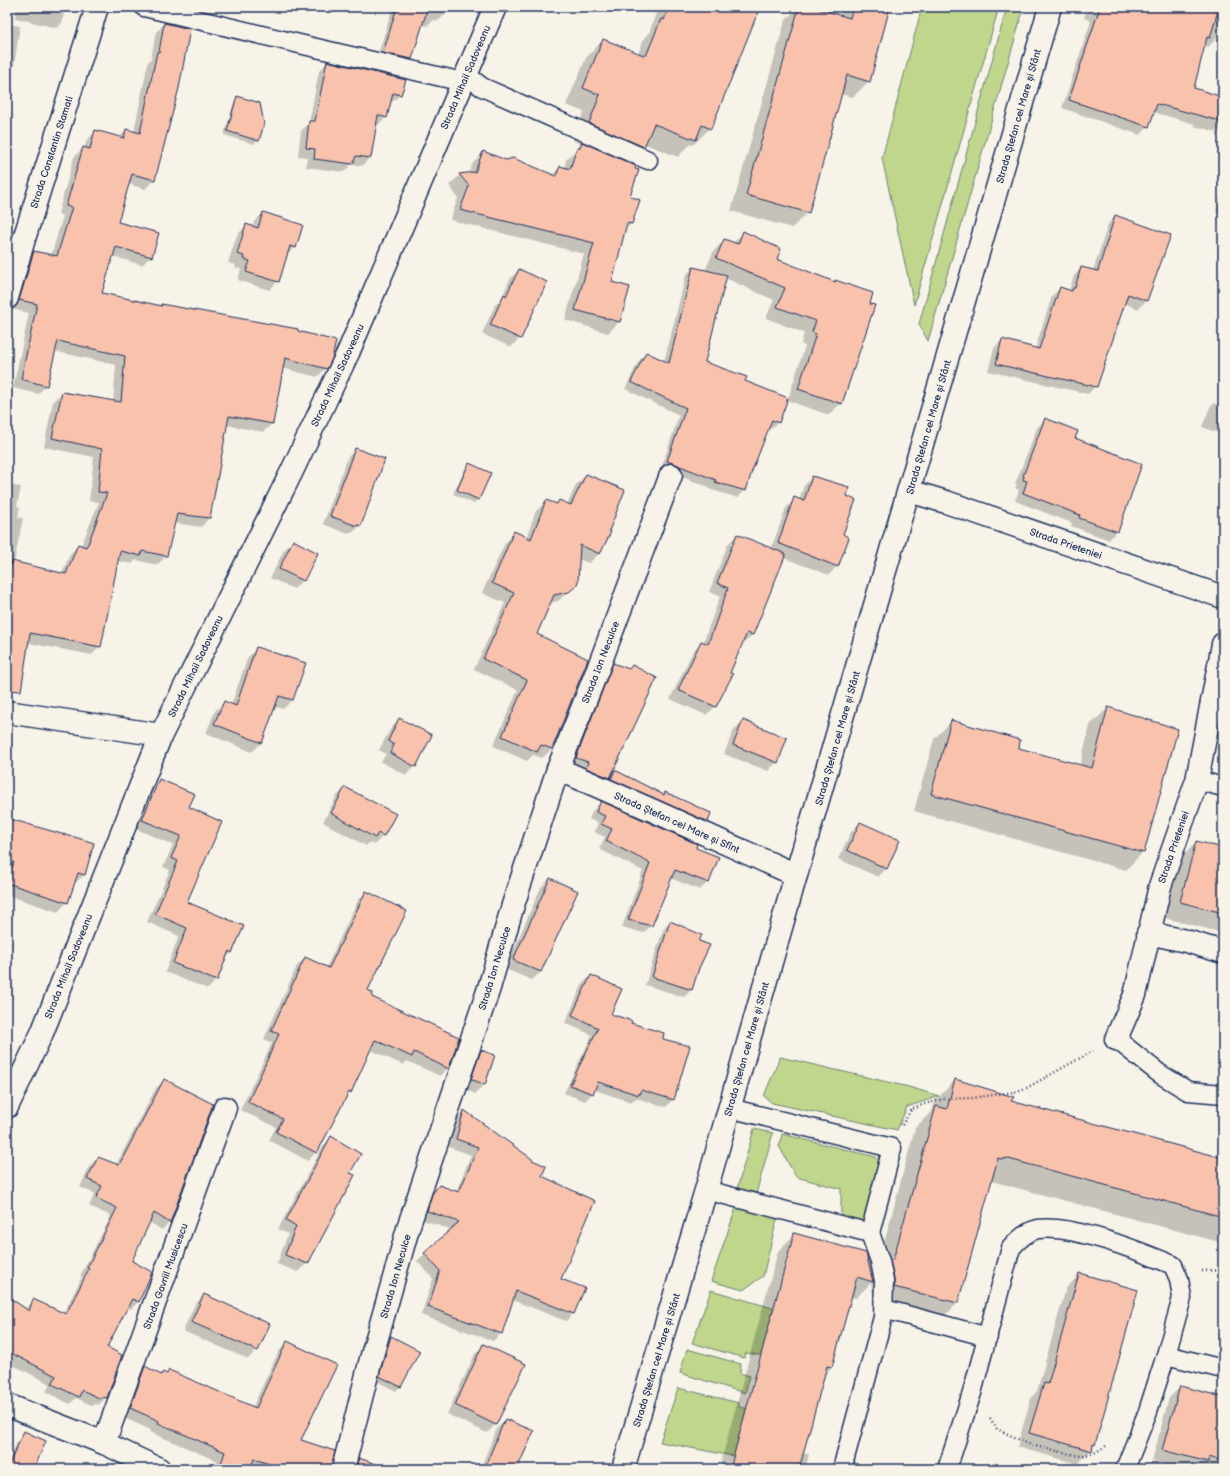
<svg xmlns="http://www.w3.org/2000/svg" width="1230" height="1476" font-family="'Balsamiq Sans',sans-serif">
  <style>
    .green { fill: #bfd68c; stroke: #6d8275 }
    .shadow { fill: #0003; fill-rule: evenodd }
    .building { fill: #f9c2ad; stroke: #1b2f5e }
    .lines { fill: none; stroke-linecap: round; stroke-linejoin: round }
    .service-casing { stroke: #1b2f5e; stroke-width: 21 }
    .minor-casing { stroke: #1b2f5e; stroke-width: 25 }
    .tertiary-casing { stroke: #1b2f5e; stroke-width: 25 }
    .path { stroke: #1b2f5e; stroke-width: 2.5; stroke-dasharray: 1 3; stroke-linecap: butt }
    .service { stroke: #f7f3e8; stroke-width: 18 }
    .minor { stroke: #f7f3e8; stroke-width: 22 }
    .tertiary { stroke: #f7f3e8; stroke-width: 22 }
    .labels { text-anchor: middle; stroke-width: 4; stroke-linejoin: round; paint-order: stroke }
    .street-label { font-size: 10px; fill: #1b2f5e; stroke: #f7f3e8 }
  </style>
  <rect width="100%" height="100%" fill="#f7f3e8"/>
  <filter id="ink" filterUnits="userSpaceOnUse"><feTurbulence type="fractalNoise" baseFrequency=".025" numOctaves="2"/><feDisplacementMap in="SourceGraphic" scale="8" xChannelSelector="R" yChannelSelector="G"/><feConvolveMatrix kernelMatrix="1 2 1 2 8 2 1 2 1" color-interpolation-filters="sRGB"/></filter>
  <g filter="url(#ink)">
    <g class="green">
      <polygon points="922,7 999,7 914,305 882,158"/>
      <polygon points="1007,7 1024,7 928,341 919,324"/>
      <polygon points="780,1057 909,1087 939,1096 907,1107 897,1130 772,1103 764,1096"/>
      <polygon points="754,1129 773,1133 756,1194 737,1189"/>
      <polygon points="782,1134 876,1157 884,1164 869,1226 841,1221 841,1189 796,1177 779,1146"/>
      <polygon points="737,1205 772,1216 777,1219 763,1276 743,1290 711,1281"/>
      <polygon points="711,1290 776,1309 764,1356 746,1353 744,1358 692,1343"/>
      <polygon points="687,1349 741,1364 740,1373 750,1376 745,1393 680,1373"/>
      <polygon points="678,1388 739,1403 739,1407 750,1409 738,1457 660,1442"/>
    </g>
    <g class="shadow">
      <polygon points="17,7 65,7 62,23 57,28 15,18"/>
      <polygon points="393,7 448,7 446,14 438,21 434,20 427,26 422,25 411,59 404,67 376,60"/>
      <polygon points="662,7 759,7 710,128 693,145 690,144 678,157 645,144 627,163 634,170 628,197 639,201 631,224 624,231 611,282 628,288 619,322 608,333 565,320 584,254 450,220 458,198 449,185 460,175 468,174 473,163 484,152 505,161 551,176 560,167 564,168 566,160 581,144 572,140 584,112 566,105 586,58 603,40 638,54 644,38 649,33 656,13"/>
      <polygon points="798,7 809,7 840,16 842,7 889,7 869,81 853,97 841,94 808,212 792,228 731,211 785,21"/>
      <polygon points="1088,7 1223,7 1223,16 1216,39 1208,47 1204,46 1192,89 1223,98 1223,127 1218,132 1194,126 1195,124 1153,112 1148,127 1140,135 1062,108 1091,21 1084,18"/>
      <polygon points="7,24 20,26 10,93 13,94 7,114"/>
      <polygon points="165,24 178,88 154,180 145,189 128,184 116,223 151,256 142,265 112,256 101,293 159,307 161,305 297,330 326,368 317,377 282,368 272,424 263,432 226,425 209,518 201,527 174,523 166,556 157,565 136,560 132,564 117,561 100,646 92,655 28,643 7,688 7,485 21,487 17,506 20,507 18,517 23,518 14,563 62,574 70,554 78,545 81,546 99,502 89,501 94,457 44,447 53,401 62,393 113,402 116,365 54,351 46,385 38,394 13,388 29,313 11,309 17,288 26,279 47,269 63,216 58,214 74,157 83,148 84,149 87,140 95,132 119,138 126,130 134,132 148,62 151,59 156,32"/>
      <polygon points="328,62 401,94 392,102 390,102 386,117 378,125 375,125 370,157 362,166 352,164 344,172 306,167 307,157 298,156 301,131 309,123 319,71"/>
      <polygon points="238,97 258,140 254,144 224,135 234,102"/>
      <polygon points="1223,187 1223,214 1216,212"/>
      <polygon points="263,213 295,247 285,257 278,281 269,290 238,280 241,269 235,268 236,265 228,263 237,235 246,226 253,228 254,222"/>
      <polygon points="1116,216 1170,235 1146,301 1138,309 1124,303 1096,386 1088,394 988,371 994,348 1002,340 1035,349 1052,296 1060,288 1069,291 1074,276 1081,268 1093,271 1108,224"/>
      <path d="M743,233L775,260L834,283L835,282L868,304L841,403L829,415L786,400L778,422L771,429L768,428L751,471L745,490L738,498L709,489V487L661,469L679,415L625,389L639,361L646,353L664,362L686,275L693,268L705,271L713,252L724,240L733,243ZM725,278L774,300L766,318L804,333L801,344L805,346L788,399L744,382L704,363Z"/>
      <polygon points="519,270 520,338 511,347 482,334 495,305 501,299 510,279"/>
      <polygon points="1214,403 1223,406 1223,435 1202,427 1210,407"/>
      <polygon points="1045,419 1074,438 1117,531 1109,540 1071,526 1072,523 1015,501 1019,490 1015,488 1017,484 1015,484 1037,428"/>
      <polygon points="356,449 384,460 360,526 352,533 349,532 348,534 323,524 348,457"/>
      <polygon points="469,464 478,499 474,504 453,494 465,469"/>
      <polygon points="586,475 608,532 609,533 599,554 589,563 578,559 575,586 558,601 549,603 535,635 552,749 542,758 533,755 527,761 493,746 518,690 474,669 505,603 482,593 505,543 515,533 526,538 536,511 546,501 556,505 559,501 567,505 576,485"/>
      <polygon points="812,477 837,566 829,575 784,558 753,634 744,643 742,642 729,673 732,675 715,707 706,715 670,699 693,651 702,642 703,643 720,596 709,592 728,544 737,535 771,549 786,508 795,499 799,500 804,486"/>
      <polygon points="293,541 303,580 294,589 270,578 284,550"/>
      <polygon points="257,648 304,664 292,700 283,709 274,706 261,743 252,752 206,733 215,711 224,702 231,705 248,657"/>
      <polygon points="614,664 610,776 615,772 663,796 666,793 707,821 699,829 568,767 605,673"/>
      <polygon points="1108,708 1143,852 1126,870 914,811 934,739 952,721 1017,748 1080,766 1090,725"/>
      <polygon points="399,719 415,766 406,775 381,762 386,754 379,750 391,728"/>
      <polygon points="743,721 777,762 768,771 724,754 734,730"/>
      <polygon points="7,756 12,757 7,795"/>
      <polygon points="159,781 188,808 186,902 232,952 225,959 216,980 208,989 165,972 179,936 147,922 170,870 163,867 173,845 134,828 150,789"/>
      <polygon points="345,788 395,815 383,836 374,845 370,842 366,846 323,822 336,797"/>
      <polygon points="601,803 694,849 708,882 700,890 670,878 651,926 643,933 622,927 643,871 599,849 605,837 594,832 598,823 589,819 593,810"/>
      <polygon points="7,819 93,844 84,875 74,884 67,902 58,912 7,895"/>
      <polygon points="860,823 887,868 878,877 838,859 851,832"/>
      <polygon points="1197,842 1223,849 1223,933 1165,918 1180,858"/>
      <polygon points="550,879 541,972 532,980 505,969 541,887"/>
      <polygon points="366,892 367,991 370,997 448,1068 440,1076 407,1061 403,1065 369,1049 350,1092 346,1097 316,1152 308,1161 269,1140 276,1127 240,1110 272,1043 264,1039 297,966 305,958 326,968 358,900"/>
      <polygon points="670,922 698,941 699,968 692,989 684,997 645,985 663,930"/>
      <polygon points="7,941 13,943 7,960"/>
      <polygon points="591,976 609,1014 661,1039 673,1099 666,1107 636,1098 631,1102 595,1090 585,1101 564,1093 592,1035 565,1023 583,983"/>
      <polygon points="481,1051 493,1055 484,1085 475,1094 463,1088 473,1060"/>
      <polygon points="955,1080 1010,1101 1223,1159 1223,1243 991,1181 958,1303 937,1323 874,1308 874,1300 871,1283 856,1298 851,1297 832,1367 824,1375 802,1453 809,1454 805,1469 719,1469 778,1251 794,1235 872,1280 875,1277 915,1128 932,1111 935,1101"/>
      <polygon points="164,1081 212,1105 169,1223 162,1230 149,1222 130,1261 138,1302 131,1309 127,1307 106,1348 121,1356 106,1398 98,1405 95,1404 93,1406 76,1398 70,1404 46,1392 50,1384 9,1363 15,1352 7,1348 7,1296 26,1308 34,1301 63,1314 82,1277 80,1276 111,1216 89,1206 95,1194 80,1187 90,1165 98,1158 116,1165 156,1088"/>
      <polygon points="464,1112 541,1177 560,1279 573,1314 566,1321 512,1300 501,1333 493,1341 421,1315 433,1279 417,1261 452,1230 420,1219 431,1193 439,1186 456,1192 471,1155 449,1147 457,1119"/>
      <polygon points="331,1138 348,1173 307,1263 298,1272 277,1264 288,1234 278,1229 323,1146"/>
      <polygon points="1080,1274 1094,1444 1091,1450 1078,1464 1017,1447 1031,1398 1037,1391 1066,1288"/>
      <polygon points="204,1295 257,1350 248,1359 183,1331 195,1304"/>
      <polygon points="391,1337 419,1352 400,1387 396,1391 376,1381 387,1341"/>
      <polygon points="288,1342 300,1440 328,1469 214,1469 217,1461 150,1432 151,1430 122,1417 137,1376 145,1368 161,1375 163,1373 252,1408 279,1351"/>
      <polygon points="484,1345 496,1424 487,1433 447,1414 475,1354"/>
      <polygon points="1180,1387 1223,1399 1223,1469 1182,1469 1152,1461 1169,1398"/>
      <polygon points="505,1420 516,1469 480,1469 497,1428"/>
      <polygon points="24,1432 33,1469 7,1469 7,1465 20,1436"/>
    </g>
    <g class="building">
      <polygon points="397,7 428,7 412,59 383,53"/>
      <polygon points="669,7 760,7 711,129 702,125 696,140 654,124 644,147 589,123 600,95 583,88 603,39 646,56 661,19 664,20"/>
      <polygon points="799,7 812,7 850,18 853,7 890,7 870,82 847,75 809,213 746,195"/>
      <polygon points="1100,7 1219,7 1210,38 1207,37 1194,88 1223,97 1223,122 1157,104 1149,127 1069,100"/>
      <polygon points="164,23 190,29 179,88 155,180 132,174 118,222 159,233 152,257 116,247 102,293 162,306 161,304 298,329 298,331 336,341 332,359 327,369 285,358 273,424 229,416 210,518 177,514 167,556 142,551 141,556 120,551 101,647 30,633 21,691 7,690 7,581 12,561 66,574 78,544 86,547 88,544 107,493 98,492 102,449 52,438 62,392 121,402 125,356 58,341 47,386 21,379 37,304 19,300 34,251 57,256 72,207 66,206 83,147 90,149 95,130 124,138 126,129 140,133 157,52 159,52"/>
      <polygon points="327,61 406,80 401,95 393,93 387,118 378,115 371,158 356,156 353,164 314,159 315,149 306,148 309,121 315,121"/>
      <polygon points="237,96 260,103 264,124 259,141 227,131"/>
      <polygon points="582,142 636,166 635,169 639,170 630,196 640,200 632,224 627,223 612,282 630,287 620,322 575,310 594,243 460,210 469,186 459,174 475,172 483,151 506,160 513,158 556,176 560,166 570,169 577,148 579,149"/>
      <polygon points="263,212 303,225 296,248 290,246 279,282 246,272 250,261 243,259 244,256 237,254 246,224 258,228"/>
      <polygon points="1115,215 1171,235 1147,301 1128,294 1097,387 996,364 1002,339 1039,349 1060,287 1072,291 1073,288 1075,288 1081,267 1098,271"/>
      <polygon points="743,231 781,249 777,259 835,282 835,280 873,293 870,304 875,305 842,404 798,389 816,334 812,332 816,321 777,307 785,288 716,258 724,239 738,244"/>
      <polygon points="693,267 727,275 705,362 747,377 745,381 788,398 779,423 772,420 752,471 746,491 715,482 716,480 667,461 686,408 631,382 646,352 669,363"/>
      <polygon points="519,269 547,282 521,339 490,325 504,294 506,296"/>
      <polygon points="1045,418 1078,431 1075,438 1142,464 1118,532 1079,518 1080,515 1023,493 1027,481 1023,480 1024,476 1023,476"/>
      <polygon points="355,448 385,459 361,526 357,525 357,526 330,516"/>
      <polygon points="469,463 491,473 479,500 457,490"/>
      <polygon points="586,474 625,490 609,531 611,532 600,554 580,545 578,582 576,586 569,592 554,595 537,634 588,659 552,749 541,745 537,752 502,736 527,680 483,659 514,593 492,583 514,531 531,539 546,500 557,504 559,500 571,505"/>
      <polygon points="812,476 849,487 847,496 856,500 843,534 849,538 838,567 778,543 794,497 804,501"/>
      <polygon points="737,534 786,554 753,635 747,633 730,673 733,674 716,707 678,690 701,641 708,644 728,588 717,583"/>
      <polygon points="293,540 318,553 304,581 279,569"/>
      <polygon points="256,647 306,663 293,700 279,696 262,743 214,724 224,701 236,706"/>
      <polygon points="613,663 629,669 632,665 657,678 610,778 586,768 588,762 576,758"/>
      <polygon points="1108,707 1178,729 1144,853 931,794 951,720 1020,740 1019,748 1092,768"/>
      <polygon points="399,718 432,735 416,767 390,753 394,745 388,741"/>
      <polygon points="743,720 787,738 778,763 733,745"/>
      <polygon points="615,770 664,795 665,792 711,813 708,822 611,779"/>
      <polygon points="159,779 195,794 189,807 222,822 187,902 244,926 232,953 229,951 217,981 173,963 187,928 155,914 178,861 171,858 181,836 142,820"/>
      <polygon points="345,787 396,814 384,836 378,833 375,838 331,813"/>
      <polygon points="601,801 697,844 696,848 719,857 709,883 675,870 652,926 628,920 650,863 606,841 612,829 601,824 605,816 596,812"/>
      <polygon points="7,818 65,835 65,834 94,843 85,875 78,873 68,903 7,883 14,862 7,860"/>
      <polygon points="860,822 900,840 887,869 847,850"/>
      <polygon points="1196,841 1223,848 1223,913 1180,902"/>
      <polygon points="550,878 578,891 541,972 513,960"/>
      <polygon points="366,891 407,911 368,990 373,993 372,997 459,1037 449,1069 414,1052 412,1057 375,1040 351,1093 349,1092 317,1153 276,1132 283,1119 248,1102 279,1034 271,1031 305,957 329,968"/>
      <polygon points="670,921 702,935 699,941 710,945 699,968 692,990 652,977"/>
      <polygon points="591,975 622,989 611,1014 632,1021 631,1023 664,1033 663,1039 690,1046 674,1100 641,1090 639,1095 598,1082 593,1094 570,1085 598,1028 572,1015"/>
      <polygon points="481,1050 495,1055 485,1085 471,1079"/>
      <polygon points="164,1079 213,1104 170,1223 154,1213 132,1261 152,1272 139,1302 132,1299 107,1347 122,1355 107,1398 103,1397 101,1399 82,1390 79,1397 52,1384 56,1376 7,1351 7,1296 29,1311 33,1299 66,1314 89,1269 87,1268 117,1208 96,1198 102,1186 87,1179 98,1157 119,1165"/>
      <polygon points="955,1079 1014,1097 1011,1101 1223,1158 1223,1217 1005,1158 1004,1160 998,1158 958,1303 894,1287 894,1279 890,1260 893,1260 936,1106 947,1109"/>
      <polygon points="464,1110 532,1159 532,1160 546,1166 542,1176 595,1201 561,1279 585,1288 574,1314 516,1291 502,1334 428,1307 440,1271 424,1253 459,1222 427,1211 432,1194 439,1185 459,1192 478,1147 456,1139"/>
      <polygon points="331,1136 361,1154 350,1173 355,1175 308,1264 285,1255 296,1226 286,1220"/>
      <polygon points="794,1233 866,1253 873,1282 857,1277 832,1367 827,1366 799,1469 730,1469"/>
      <polygon points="1079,1273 1138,1290 1095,1445 1093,1444 1092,1451 1029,1433 1044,1383 1048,1384"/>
      <polygon points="204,1294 270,1324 258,1351 191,1322"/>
      <polygon points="391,1336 420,1351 401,1387 379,1376"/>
      <polygon points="287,1341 337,1365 301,1440 335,1451 331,1469 285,1469 254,1459 250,1469 219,1469 225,1452 158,1423 159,1421 130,1408 145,1366 161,1375 163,1372 167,1374 169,1370 256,1408"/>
      <polygon points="483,1344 526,1364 496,1425 455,1405"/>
      <polygon points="1180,1386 1223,1397 1223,1461 1209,1457 1208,1462 1162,1450"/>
      <polygon points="505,1419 534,1431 517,1469 484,1469"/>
      <polygon points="24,1431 46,1441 34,1469 7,1469"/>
      <polygon points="359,1458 376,1464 375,1469 356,1469"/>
    </g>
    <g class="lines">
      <defs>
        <g id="service">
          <polyline points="144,7 312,47 463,82"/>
          <polyline points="466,75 482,87 648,160"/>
          <polyline points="1197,780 1223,787"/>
          <polyline points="1116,1039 1160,1074 1188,1091 1223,1094"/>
          <polyline points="706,1190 870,1233 892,1148 729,1108"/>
          <polyline points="884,1309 988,1337"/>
          <polyline points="1166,1355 1223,1369"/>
          <polyline points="842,1469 883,1317 884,1281 880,1261 870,1233"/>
          <path d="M947,1469L972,1393L1011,1248C1018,1240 1028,1231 1038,1229C1071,1224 1142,1252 1173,1265L1179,1279L1182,1298L1166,1355L1148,1411L1125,1469"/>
        </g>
        <g id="minor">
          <polyline points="7,298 24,239 97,7"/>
          <polyline points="909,491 946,502 1223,597"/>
          <polyline points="7,712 161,735"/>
          <polyline points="558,769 654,811 796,875"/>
          <polyline points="1148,933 1186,941 1223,952"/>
          <polyline points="1116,1039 1135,995 1160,886 1197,780 1223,644"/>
          <polyline points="7,1107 42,1033 161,735 292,471 348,353 495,7"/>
          <polyline points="7,1405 104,1443 159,1469"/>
          <polyline points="104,1443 225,1108"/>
          <polyline points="343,1469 371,1359 409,1225 489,988 513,905 558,769 599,666 671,475"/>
        </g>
        <polyline id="tertiary" points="623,1469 706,1190 796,875 1050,7"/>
      </defs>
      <use href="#service" class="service-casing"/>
      <use href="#minor" class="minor-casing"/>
      <use href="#tertiary" class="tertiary-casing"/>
      <g class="path">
        <polyline points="902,1125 911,1110 924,1104 944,1099 972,1098 1021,1091 1093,1051"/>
        <polyline points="1202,1271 1223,1270"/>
        <polyline points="990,1418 997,1429 1031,1445 1079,1456 1094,1453 1106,1446"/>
      </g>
      <use href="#service" class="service"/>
      <use href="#minor" class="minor"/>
      <use href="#tertiary" class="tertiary"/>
    </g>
  </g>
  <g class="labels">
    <g class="street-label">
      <text transform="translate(465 77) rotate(-67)" y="4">Strada Mihail Sadoveanu</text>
      <text transform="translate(1018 116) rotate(-74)" y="4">Strada Ștefan cel Mare și Sfânt</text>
      <text transform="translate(51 152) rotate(-72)" y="4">Strada Constantin Stamati</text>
      <text transform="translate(337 375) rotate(-65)" y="4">Strada Mihail Sadoveanu</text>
      <text transform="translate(928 427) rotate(-74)" y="4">Strada Ștefan cel Mare și Sfânt</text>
      <text transform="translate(1066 543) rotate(19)" y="4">Strada Prieteniei</text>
      <text transform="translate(600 662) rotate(-69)" y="4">Strada Ion Neculce</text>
      <text transform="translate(195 666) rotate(-64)" y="4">Strada Mihail Sadoveanu</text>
      <text transform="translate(837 738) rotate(-74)" y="4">Strada Ștefan cel Mare și Sfânt</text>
      <text transform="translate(677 822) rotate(24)" y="4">Strada Ștefan cel Mare și Sfînt</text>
      <text transform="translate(1173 847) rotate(-71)" y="4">Strada Prieteniei</text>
      <text transform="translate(68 966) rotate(-68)" y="4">Strada Mihail Sadoveanu</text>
      <text transform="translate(494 968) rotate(-73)" y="4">Strada Ion Neculce</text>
      <text transform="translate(746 1049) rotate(-74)" y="4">Strada Ștefan cel Mare și Sfânt</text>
      <text transform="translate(165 1276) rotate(-70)" y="4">Strada Gavriil Musicescu</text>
      <text transform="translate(395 1276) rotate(-74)" y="4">Strada Ion Neculce</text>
      <text transform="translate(656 1360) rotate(-73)" y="4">Strada Ștefan cel Mare și Sfânt</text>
    </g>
  </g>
  <rect width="1230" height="1476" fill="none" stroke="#f7f3e8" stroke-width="24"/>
  <rect x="12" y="12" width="1206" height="1452" fill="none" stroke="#1b2f5e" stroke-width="1.5" filter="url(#ink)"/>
</svg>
